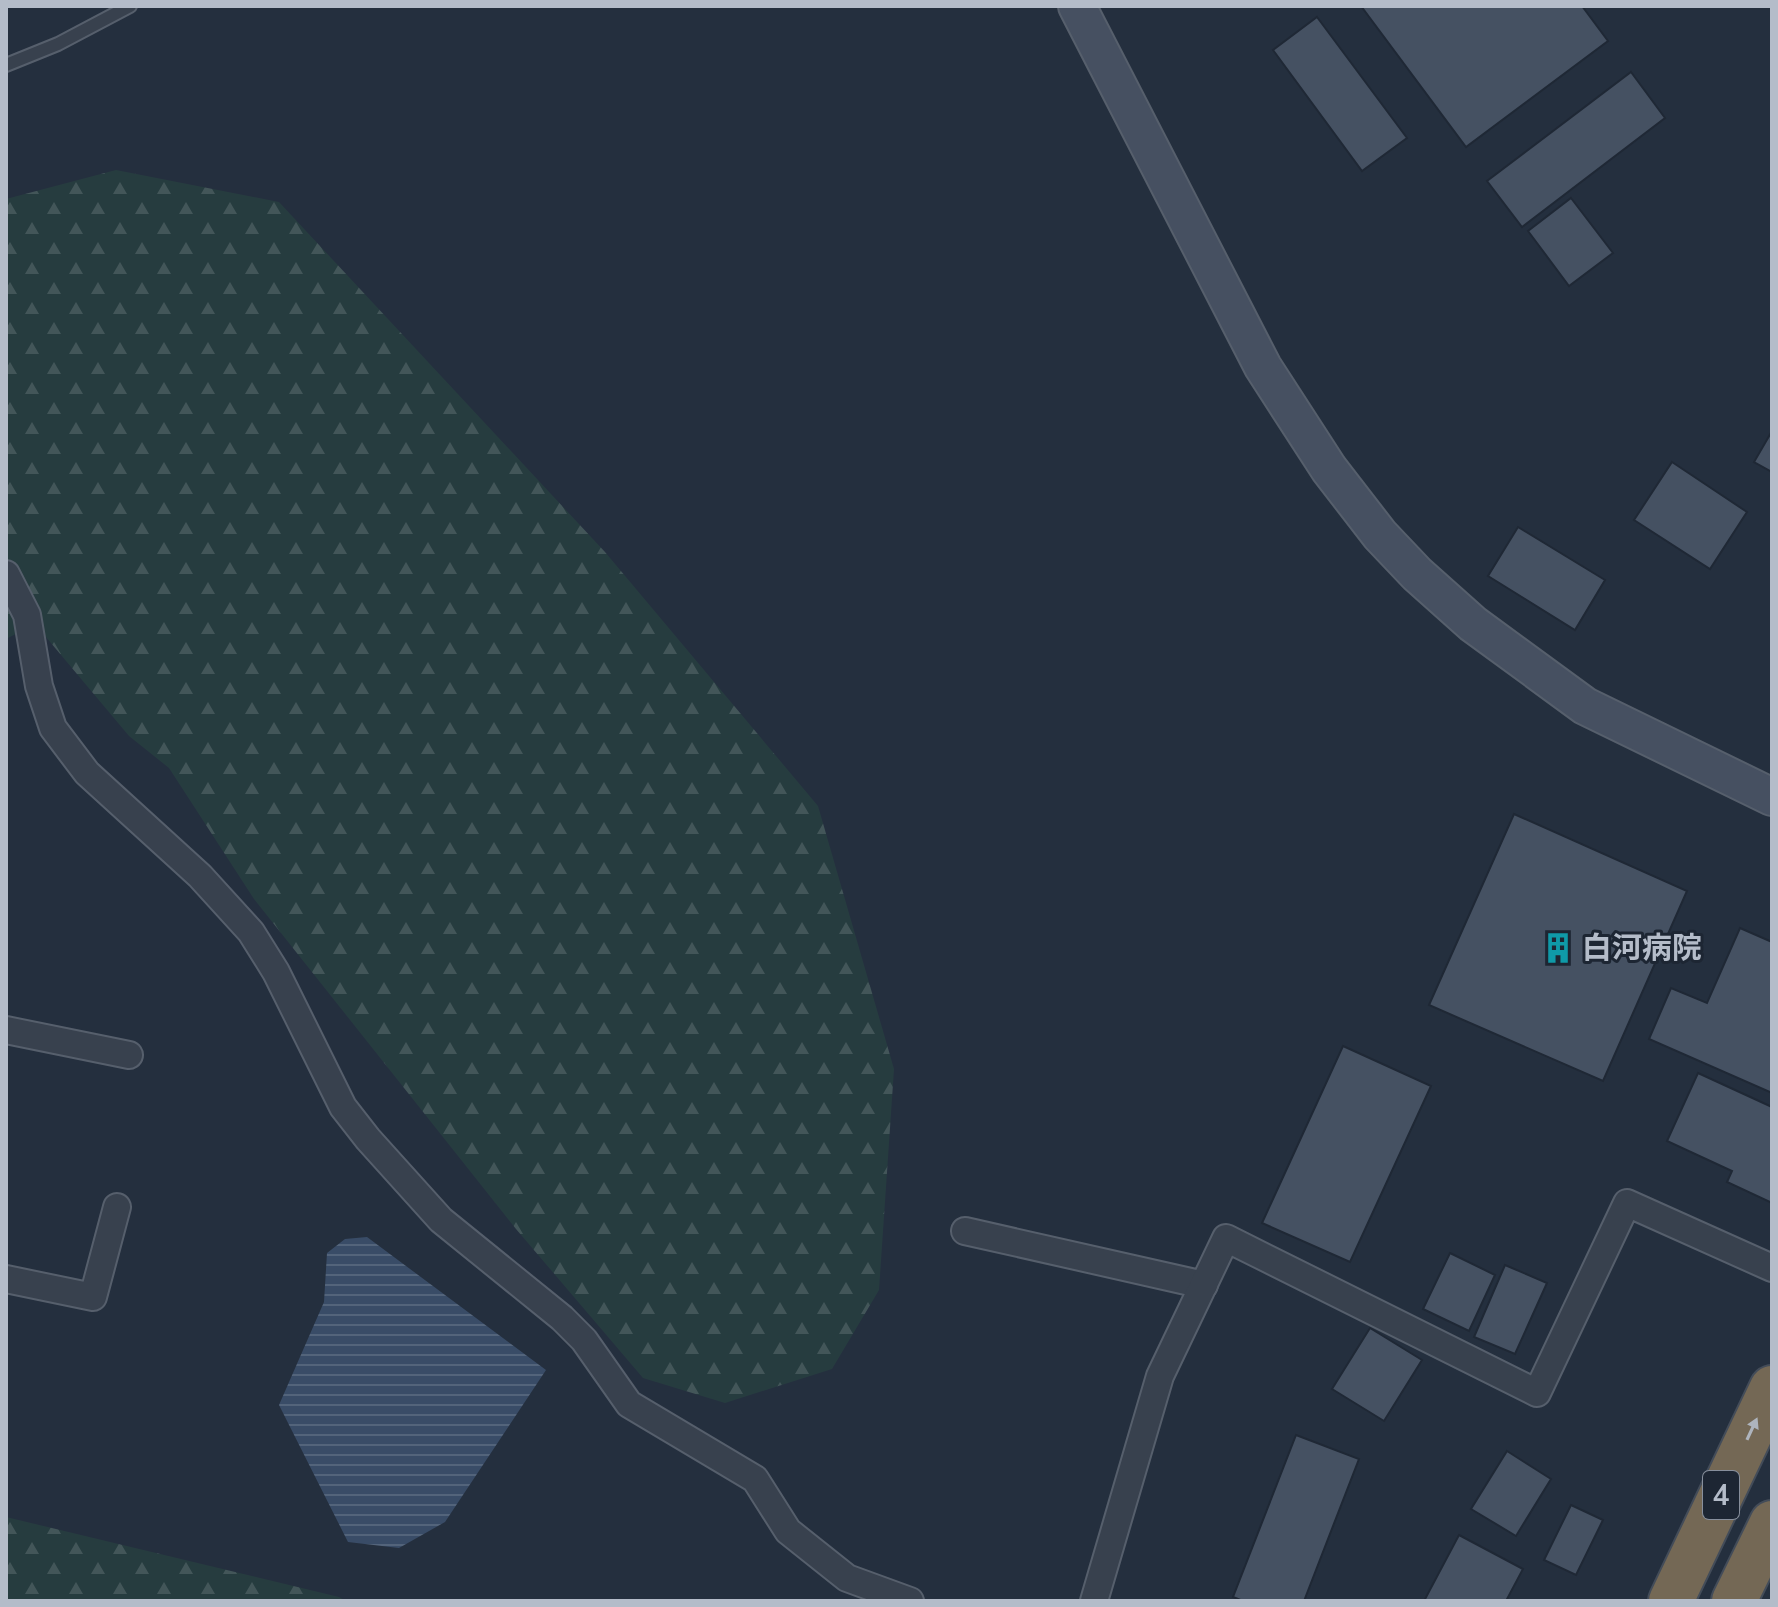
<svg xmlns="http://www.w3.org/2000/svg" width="1778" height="1607" font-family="Mulish,'Noto Sans JP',sans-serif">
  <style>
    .forest { fill: url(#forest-firs) }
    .water { fill: url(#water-rules) }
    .building { fill: #455162; stroke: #1f2835; stroke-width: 2 }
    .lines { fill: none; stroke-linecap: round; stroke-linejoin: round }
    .lane-casing { stroke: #565f6c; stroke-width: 16 }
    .street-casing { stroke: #565f6c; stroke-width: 30 }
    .secondary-casing { stroke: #565f6c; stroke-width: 40 }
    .highway-casing { stroke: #434c59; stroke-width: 48 }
    .lane { stroke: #38414e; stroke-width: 12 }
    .street { stroke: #38414e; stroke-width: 26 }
    .secondary { stroke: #465061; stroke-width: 36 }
    .highway { stroke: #746855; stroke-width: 44 }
    .oneway { fill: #aeb4bd }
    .labels { text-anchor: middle; stroke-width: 6; stroke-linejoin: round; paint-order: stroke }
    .shield { fill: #1d2633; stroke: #878f9c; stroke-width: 2 }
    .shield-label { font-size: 28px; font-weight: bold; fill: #b4bcc9 }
    .poi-label { font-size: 30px; font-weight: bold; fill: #b4bcc9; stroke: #1d2633; text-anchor: start }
  </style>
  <defs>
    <pattern id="forest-firs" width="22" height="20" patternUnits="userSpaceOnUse" patternTransform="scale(2)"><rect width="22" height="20" fill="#263c3f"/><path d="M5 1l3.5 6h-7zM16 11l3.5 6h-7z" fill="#435659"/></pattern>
    <pattern id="water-rules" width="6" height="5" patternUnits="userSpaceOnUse" patternTransform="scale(2)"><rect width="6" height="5" fill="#394c67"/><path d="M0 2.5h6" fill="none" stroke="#53647b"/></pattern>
  </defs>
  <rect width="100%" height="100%" fill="#242f3e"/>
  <g class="forest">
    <polygon points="116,170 279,202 605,552 818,806 894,1069 879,1290 832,1369 725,1403 643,1378 516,1229 254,899 169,768 129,736 35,624 6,639 6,199"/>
    <polygon points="6,1517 339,1597 346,1601 6,1601"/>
  </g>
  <polygon class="water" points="367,1237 546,1370 445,1522 399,1548 348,1542 279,1405 324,1302 327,1253 345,1239"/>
  <g class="building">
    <polygon points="1361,6 1582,6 1608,41 1466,147"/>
    <polygon points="1317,17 1407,138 1362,171 1273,50"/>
    <polygon points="1631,72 1665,118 1522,227 1487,181"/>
    <polygon points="1571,198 1613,253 1569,286 1528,231"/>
    <polygon points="1772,431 1772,472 1754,462"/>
    <polygon points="1672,462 1747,512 1710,569 1634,520"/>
    <polygon points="1518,527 1605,580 1575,630 1488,576"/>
    <polygon points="1514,814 1687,891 1603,1081 1429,1005"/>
    <polygon points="1740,928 1772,942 1772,1093 1649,1039 1671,988 1707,1003"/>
    <polygon points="1343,1046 1431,1086 1350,1262 1262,1223"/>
    <polygon points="1698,1073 1772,1107 1772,1203 1727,1182 1732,1171 1667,1141"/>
    <polygon points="1450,1253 1495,1275 1469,1331 1423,1309"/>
    <polygon points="1505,1265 1547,1283 1515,1354 1474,1337"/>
    <polygon points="1370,1328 1422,1360 1384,1421 1332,1389"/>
    <polygon points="1296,1435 1359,1459 1304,1601 1243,1601 1233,1597"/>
    <polygon points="1507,1451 1551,1479 1516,1536 1471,1509"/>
    <polygon points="1571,1505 1603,1520 1576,1575 1544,1560"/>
    <polygon points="1459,1535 1523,1569 1506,1601 1424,1601"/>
  </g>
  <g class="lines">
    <defs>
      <polyline id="lane" points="6,65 58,44 130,6"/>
      <g id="street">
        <polyline points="6,574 27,615 39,686 53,728 87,773 200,876 251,932 276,972 343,1107 368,1139 441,1220 562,1318 584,1340 629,1404 755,1479 788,1531 847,1578 910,1601"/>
        <polyline points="6,1030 129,1055"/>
        <polyline points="965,1231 1204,1285"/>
        <polyline points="6,1279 93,1297 117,1207"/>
        <polyline points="1094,1601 1160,1376 1226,1238 1537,1393 1627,1203 1772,1268"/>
      </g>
      <polyline id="secondary" points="1077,6 1263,367 1329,469 1380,535 1417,574 1473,624 1585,706 1772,797"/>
      <g id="highway">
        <polyline points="1671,1601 1772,1388"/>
        <polyline points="1734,1601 1772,1523"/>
      </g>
    </defs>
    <use href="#lane" class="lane-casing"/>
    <use href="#street" class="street-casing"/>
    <use href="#secondary" class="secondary-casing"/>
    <use href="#highway" class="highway-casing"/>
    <use href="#lane" class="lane"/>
    <use href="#street" class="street"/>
    <use href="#secondary" class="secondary"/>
    <use href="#highway" class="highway"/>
  </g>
  <defs><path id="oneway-solid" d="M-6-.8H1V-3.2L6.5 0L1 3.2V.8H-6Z" transform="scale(2)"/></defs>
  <use class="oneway" href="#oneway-solid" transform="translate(1752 1429) rotate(-65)"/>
  <defs>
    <symbol id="building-bare" viewBox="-9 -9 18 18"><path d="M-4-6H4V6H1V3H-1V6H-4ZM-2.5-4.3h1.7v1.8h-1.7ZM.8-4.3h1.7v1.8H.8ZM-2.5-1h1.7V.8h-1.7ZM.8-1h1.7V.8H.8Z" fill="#0f9aa8" stroke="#1d2633" stroke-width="2.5" paint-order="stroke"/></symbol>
  </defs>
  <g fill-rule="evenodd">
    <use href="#building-bare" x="1536" y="926" width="44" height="44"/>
  </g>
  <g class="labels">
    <rect class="shield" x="1703" y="1471" width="36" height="48" rx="6"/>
    <g class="shield-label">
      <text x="1721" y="1505">4</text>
    </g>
    <g class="poi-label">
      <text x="1582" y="958">白河病院</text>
    </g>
  </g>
  <rect width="1778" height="1607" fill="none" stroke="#b4bcc9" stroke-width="16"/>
</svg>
